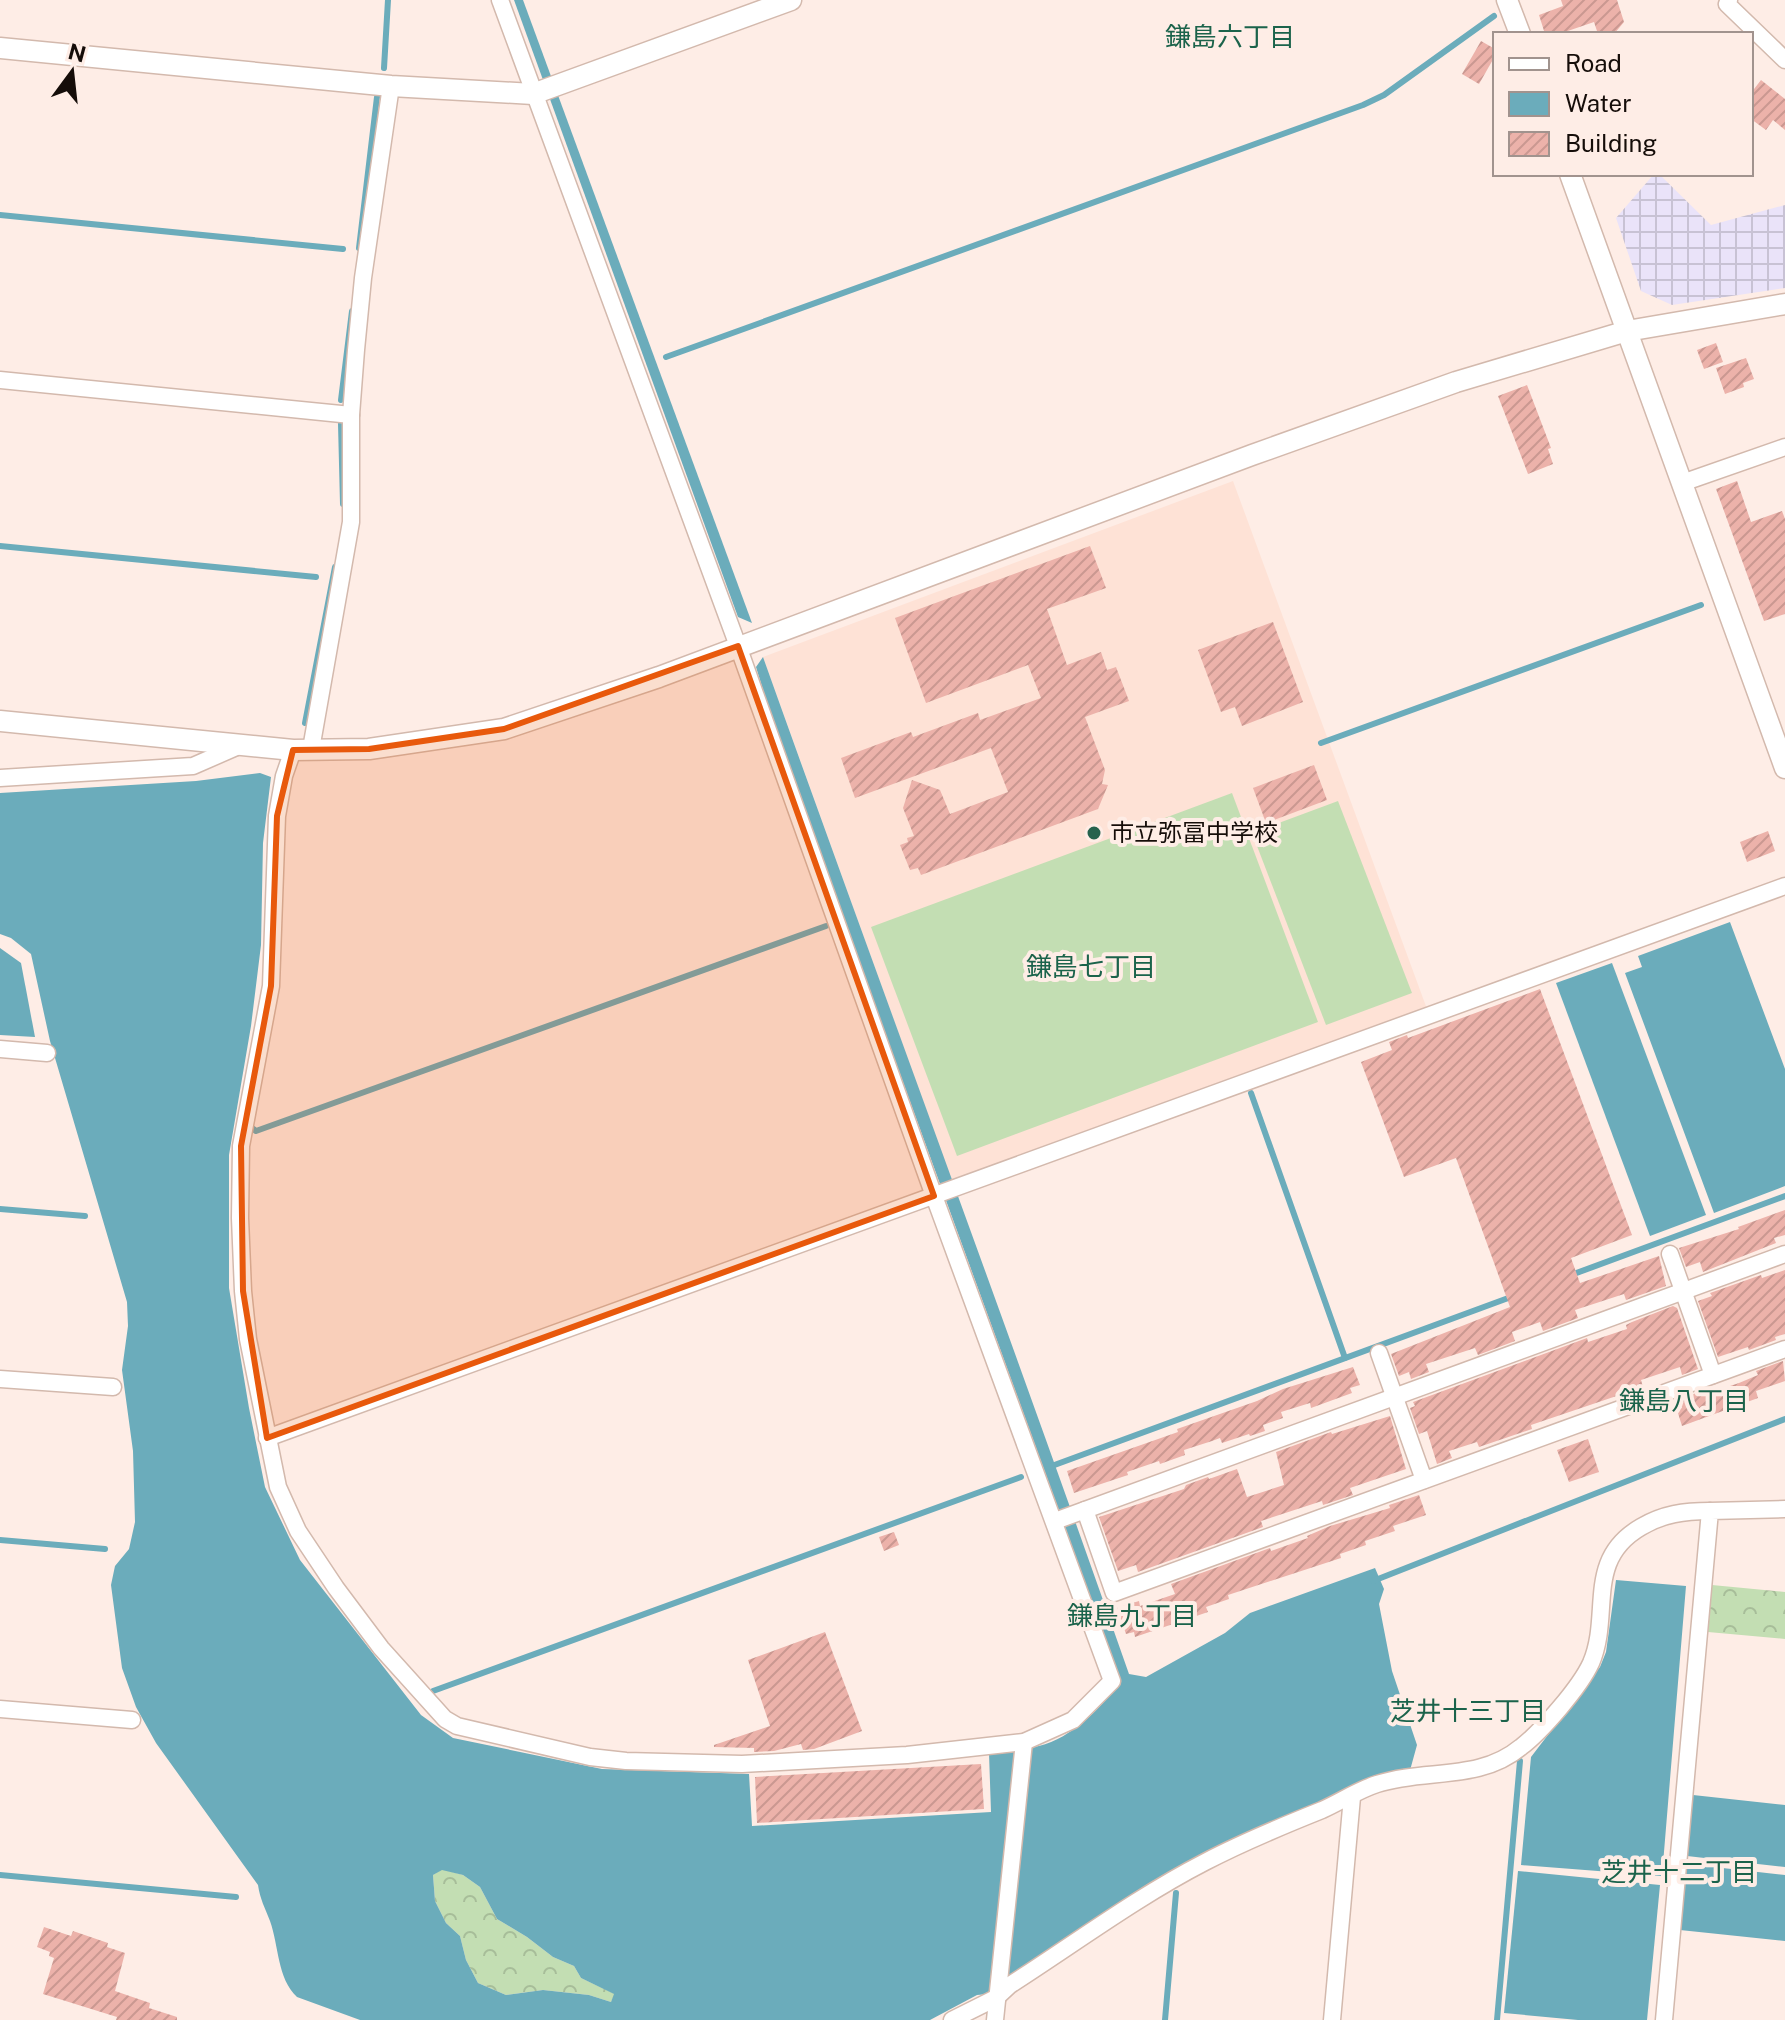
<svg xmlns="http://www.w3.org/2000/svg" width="1785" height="2020" font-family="'Public Sans','Noto Sans JP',sans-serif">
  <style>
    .industrial { fill: url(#industrial-grid) }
    .built { fill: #fee2d6 }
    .forest { fill: url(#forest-crowns) }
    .pitch { fill: #c3deb3 }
    .water { fill: #6bacbb; fill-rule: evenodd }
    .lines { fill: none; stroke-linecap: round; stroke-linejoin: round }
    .stream { stroke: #6bacbb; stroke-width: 6 }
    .building { fill: url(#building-hatch) }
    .minor-casing { stroke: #d3b9ad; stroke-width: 19 }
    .tertiary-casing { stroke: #d3b9ad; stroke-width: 23 }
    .minor { stroke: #fff; stroke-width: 16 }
    .tertiary { stroke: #fff; stroke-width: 20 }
    .marked { fill: #e8590c; fill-opacity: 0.2; stroke: #e8590c; stroke-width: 6; stroke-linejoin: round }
    .poi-dot { fill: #26624d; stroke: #feede6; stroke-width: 3 }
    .labels { text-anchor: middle; stroke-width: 8; stroke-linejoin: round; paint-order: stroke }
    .poi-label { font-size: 24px; fill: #150d09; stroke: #feede6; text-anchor: start }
    .neighbourhood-label { font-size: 26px; fill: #1b634b; stroke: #feede6 }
  </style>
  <defs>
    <pattern id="industrial-grid" width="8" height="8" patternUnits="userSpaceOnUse" patternTransform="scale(2)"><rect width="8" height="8" fill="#eae3f9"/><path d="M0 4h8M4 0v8" fill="none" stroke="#c8c2d4"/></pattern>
    <pattern id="forest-crowns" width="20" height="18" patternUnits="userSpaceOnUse" patternTransform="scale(2)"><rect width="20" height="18" fill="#c3deb3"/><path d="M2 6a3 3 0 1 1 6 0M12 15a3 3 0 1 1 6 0" fill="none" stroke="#a7bd99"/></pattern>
    <pattern id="building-hatch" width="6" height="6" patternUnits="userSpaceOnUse" patternTransform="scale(2)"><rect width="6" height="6" fill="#ecb2aa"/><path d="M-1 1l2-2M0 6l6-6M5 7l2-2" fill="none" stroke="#ca9891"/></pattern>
  </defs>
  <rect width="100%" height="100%" fill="#feede6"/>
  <polygon class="industrial" points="1654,174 1659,174 1711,225 1785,205 1785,288 1672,305 1641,291 1616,218"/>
  <polygon class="built" points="1233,481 1427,1009 952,1182 763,657"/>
  <g class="forest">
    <polygon points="1712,1585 1785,1592 1785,1639 1708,1632"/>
    <polygon points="442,1869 463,1875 480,1887 497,1919 527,1937 553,1957 574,1966 581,1978 615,1994 611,2002 589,1995 543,1990 506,1995 478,1983 466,1960 460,1936 446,1923 435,1901 433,1875"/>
  </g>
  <g class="pitch">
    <polygon points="1232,793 1318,1022 957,1156 871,927"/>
    <polygon points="1338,801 1412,993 1326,1025 1252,833"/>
  </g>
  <g class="water">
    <polygon points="514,0 523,0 752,623 738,617"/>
    <path d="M763,657C884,996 1010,1334 1129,1674L1146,1677L1225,1633L1250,1613L1375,1568L1384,1589L1379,1604L1392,1671L1417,1745L1409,1774L1200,1858L988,1994L977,1995L930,2020H360L297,1997C277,1978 279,1946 270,1921C265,1908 260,1899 258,1885L156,1743L136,1707L122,1668L111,1585L115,1566L129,1549L135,1522L133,1451L122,1370L128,1326L127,1302L50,1041L31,954L11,938L0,934V793L196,781L260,773L271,777L263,843L261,945L251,1026L229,1155V1288L249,1408L265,1487L300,1560L421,1715L453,1738L602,1769L749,1774L752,1826L991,1812L989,1753C1005,1750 1023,1749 1039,1746C1072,1738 1102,1707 1121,1681L778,739L756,667ZM442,1870L463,1875L480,1887L497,1919L527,1937L553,1957L574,1966L581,1978L614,1994L611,2002L589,1995L543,1990L506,1995L478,1983L466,1960L460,1936L446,1923L435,1901L433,1875Z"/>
    <polygon points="1730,922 1785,1069 1785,1186 1714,1213 1625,973 1642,967 1638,956"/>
    <polygon points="0,948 21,963 35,1037 0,1035"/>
    <polygon points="1612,963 1706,1215 1650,1236 1556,983"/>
    <polygon points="1616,1580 1686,1586 1662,1876 1521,1865 1531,1757 1600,1667 1606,1652"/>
    <polygon points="1693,1795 1785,1805 1785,1867 1687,1856"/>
    <polygon points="1687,1864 1785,1875 1785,1941 1680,1930"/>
    <polygon points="1518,1871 1660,1885 1647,2020 1578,2020 1504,2013"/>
  </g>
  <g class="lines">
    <g class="stream">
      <polyline points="384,68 388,0"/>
      <polyline points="0,215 343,249"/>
      <polyline points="359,248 377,97"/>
      <polyline points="666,357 1363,105 1384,95 1494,16"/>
      <polyline points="341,400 352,311"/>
      <polyline points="341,424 343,504"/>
      <polyline points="0,546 316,577"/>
      <polyline points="305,723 335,567"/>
      <polyline points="1321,743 1701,605"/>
      <polyline points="1251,1093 1345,1358"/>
      <polyline points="252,1128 256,1131 826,926"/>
      <polyline points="0,1209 85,1216"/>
      <polyline points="1571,1275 1785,1196"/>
      <polyline points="1049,1467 1511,1297"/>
      <polyline points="0,1540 105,1549"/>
      <polyline points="1373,1581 1785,1419"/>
      <polyline points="433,1691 1021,1477"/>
      <polyline points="0,1875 236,1897"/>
      <polyline points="1165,2020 1176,1893"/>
      <polyline points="1497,2020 1520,1761"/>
    </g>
  </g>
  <g class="building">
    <polygon points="1561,0 1617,0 1624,22 1614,34 1598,34 1594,22 1559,34 1545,34 1539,15 1563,6"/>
    <polygon points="1481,41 1495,49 1495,56 1479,84 1462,74"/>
    <polygon points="1761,80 1785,99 1785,130 1773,120 1766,130 1751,119 1751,93"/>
    <polygon points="1716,343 1723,362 1704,369 1697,350"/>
    <polygon points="1746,358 1754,379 1743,383 1744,387 1725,394 1716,368"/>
    <polygon points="1527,385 1551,448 1548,449 1553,464 1528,474 1498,396"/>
    <polygon points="1737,481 1751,522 1782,511 1785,519 1785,614 1764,621 1716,489"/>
    <polygon points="1090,546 1106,588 1047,609 1067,665 1101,652 1107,670 1116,667 1129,701 1085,717 1105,770 1102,784 1108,785 1098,809 921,875 918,868 910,870 900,845 908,842 907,838 914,836 903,808 912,780 940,790 950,814 1008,792 991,748 855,798 841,758 911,732 913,737 978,713 980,720 1041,698 1028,665 926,703 895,618"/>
    <polygon points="1273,622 1303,702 1242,726 1235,707 1221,712 1198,650"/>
    <polygon points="1314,765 1327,800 1266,823 1253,788"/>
    <polygon points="1768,831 1775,851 1747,862 1740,842"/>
    <polygon points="1540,989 1632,1235 1571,1258 1580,1283 1659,1256 1666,1286 1626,1300 1624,1294 1575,1310 1578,1318 1543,1331 1540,1322 1512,1332 1515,1341 1478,1355 1475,1348 1426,1364 1429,1372 1411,1379 1409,1372 1399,1376 1391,1354 1510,1307 1456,1158 1404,1177 1361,1062 1392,1050 1389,1042 1407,1035 1408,1038"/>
    <polygon points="1785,1210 1785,1235 1774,1238 1776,1243 1703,1272 1700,1262 1686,1267 1679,1248 1739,1229 1738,1227"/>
    <polygon points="1785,1270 1785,1334 1775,1337 1776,1340 1749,1350 1748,1347 1718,1357 1698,1301 1712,1296 1710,1293 1761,1275 1762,1278"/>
    <polygon points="1673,1306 1677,1308 1698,1369 1682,1375 1680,1367 1641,1380 1643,1387 1531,1425 1532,1429 1479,1447 1477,1442 1449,1451 1452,1458 1437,1464 1427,1431 1419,1434 1410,1408 1415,1406 1413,1402 1587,1338 1588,1342 1627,1329 1626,1325 1632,1322"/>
    <polygon points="1783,1361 1785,1381 1756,1391 1758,1398 1682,1426 1677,1410 1682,1408 1679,1399 1705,1390 1706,1394 1739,1383 1758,1375 1756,1371"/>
    <polygon points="1353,1367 1360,1385 1350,1388 1352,1393 1311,1408 1310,1403 1281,1412 1283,1418 1263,1425 1265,1431 1250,1436 1249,1434 1222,1443 1220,1438 1212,1441 1184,1450 1185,1455 1160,1464 1159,1461 1127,1472 1128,1475 1074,1493 1067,1471 1178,1432 1177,1429 1257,1401 1283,1389"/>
    <polygon points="1390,1416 1406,1469 1350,1488 1353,1495 1323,1505 1322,1501 1261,1521 1263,1527 1138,1572 1136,1565 1118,1571 1099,1517 1184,1489 1186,1485 1208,1477 1209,1479 1237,1469 1247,1497 1284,1485 1276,1452 1331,1432 1332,1434"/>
    <polygon points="1588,1439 1599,1472 1569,1482 1557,1450"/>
    <polygon points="1419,1495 1426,1515 1393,1526 1395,1531 1365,1541 1366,1545 1340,1554 1341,1558 1228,1595 1229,1599 1206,1607 1208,1612 1135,1637 1134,1632 1126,1634 1117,1608 1139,1601 1140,1606 1175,1594 1171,1584 1270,1548 1271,1551 1308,1538 1307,1536 1330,1526 1390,1508 1389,1505"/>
    <polygon points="894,1532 899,1545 884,1551 879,1537"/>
    <polygon points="825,1632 862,1731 814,1749 803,1750 801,1744 774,1751 754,1752 754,1748 714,1747 714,1745 770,1726 748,1660"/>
    <polygon points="981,1764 984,1809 757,1823 755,1777"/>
    <polygon points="44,1927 71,1936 73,1931 108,1943 107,1947 125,1953 115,1991 150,2003 149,2008 177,2017 177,2020 116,2020 117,2017 43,1994 54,1958 49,1956 50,1952 37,1947"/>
  </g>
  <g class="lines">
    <defs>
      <g id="minor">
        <polyline points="1729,0 1727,4 1785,60"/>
        <polyline points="0,380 351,415"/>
        <polyline points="1682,483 1785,447"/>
        <polyline points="311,749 351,522 351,415 356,350 363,278 391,86"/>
        <polyline points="293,750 284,776 277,816 271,986 241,1146 240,1218 243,1291 248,1339 278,1487 298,1531 336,1588 381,1648 445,1719 457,1726 590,1757 626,1761 742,1764 907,1755 1024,1742 1073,1720 1112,1681 934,1196 738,646 500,0"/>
        <polyline points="0,778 193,766 241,745"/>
        <polyline points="0,1049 47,1053"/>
        <polyline points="1670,1254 1713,1375"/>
        <polyline points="1379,1353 1424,1480"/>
        <polyline points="0,1379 113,1387"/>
        <polyline points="267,1438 1785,886"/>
        <polyline points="1085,1510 1114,1593 1785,1349"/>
        <polyline points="1055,1521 1785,1254"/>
        <polyline points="0,1709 132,1720"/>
        <path d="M952,2020L996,1998L1010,1985C1074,1944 1137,1897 1205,1862C1243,1842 1282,1826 1322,1810C1340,1802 1358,1790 1377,1784C1426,1768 1479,1782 1521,1747C1542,1731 1580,1687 1591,1663C1612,1614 1584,1560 1641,1527C1663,1514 1684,1511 1710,1511"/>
        <polyline points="995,2020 1024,1742"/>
        <polyline points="1332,2020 1352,1797"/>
        <polyline points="1664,2020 1710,1511 1785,1509"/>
      </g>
      <g id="tertiary">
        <polyline points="1507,0 1520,34"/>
        <polyline points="0,48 391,86 533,94 791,0"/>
        <polyline points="1570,174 1785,768"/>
        <polyline points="0,721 293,750 369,749 504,729 659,677 1252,455 1456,382 1627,331 1785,304"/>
      </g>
    </defs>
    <use href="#minor" class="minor-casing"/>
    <use href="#tertiary" class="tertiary-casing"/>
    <use href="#minor" class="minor"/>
    <use href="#tertiary" class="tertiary"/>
  </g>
  <path class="marked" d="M738,646L934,1196L267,1438L243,1291L241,1146L271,986L277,816L293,750L369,749L504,729Z"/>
  <circle class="poi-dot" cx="1094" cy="833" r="8"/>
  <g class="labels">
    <g class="poi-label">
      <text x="1110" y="841">市立弥冨中学校</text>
    </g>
    <g class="neighbourhood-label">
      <text x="1230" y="46">鎌島六丁目</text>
      <text x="1091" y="976">鎌島七丁目</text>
      <text x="1684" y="1410">鎌島八丁目</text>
      <text x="1132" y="1625">鎌島九丁目</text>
      <text x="1468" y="1720">芝井十三丁目</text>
      <text x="1679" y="1881">芝井十二丁目</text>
    </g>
  </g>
  <rect x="1493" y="32" width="260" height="144" fill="#feede6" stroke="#a1938e" stroke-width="2"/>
  <rect x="1509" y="58" width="40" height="12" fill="#ffffff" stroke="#a1938e" stroke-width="2"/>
  <text x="1565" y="72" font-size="24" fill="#150d09">Road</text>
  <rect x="1509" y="92" width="40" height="24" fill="#6bacbb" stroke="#a1938e" stroke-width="2"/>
  <text x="1565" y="112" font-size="24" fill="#150d09">Water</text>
  <rect x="1509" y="132" width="40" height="24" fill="url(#building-hatch)" stroke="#a1938e" stroke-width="2"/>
  <text x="1565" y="152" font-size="24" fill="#150d09">Building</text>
  <g transform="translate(72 72) rotate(15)" stroke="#feede6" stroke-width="6" paint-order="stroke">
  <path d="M0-6L14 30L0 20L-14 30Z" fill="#150d09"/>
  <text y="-12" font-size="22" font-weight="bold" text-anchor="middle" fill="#150d09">N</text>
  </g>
</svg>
